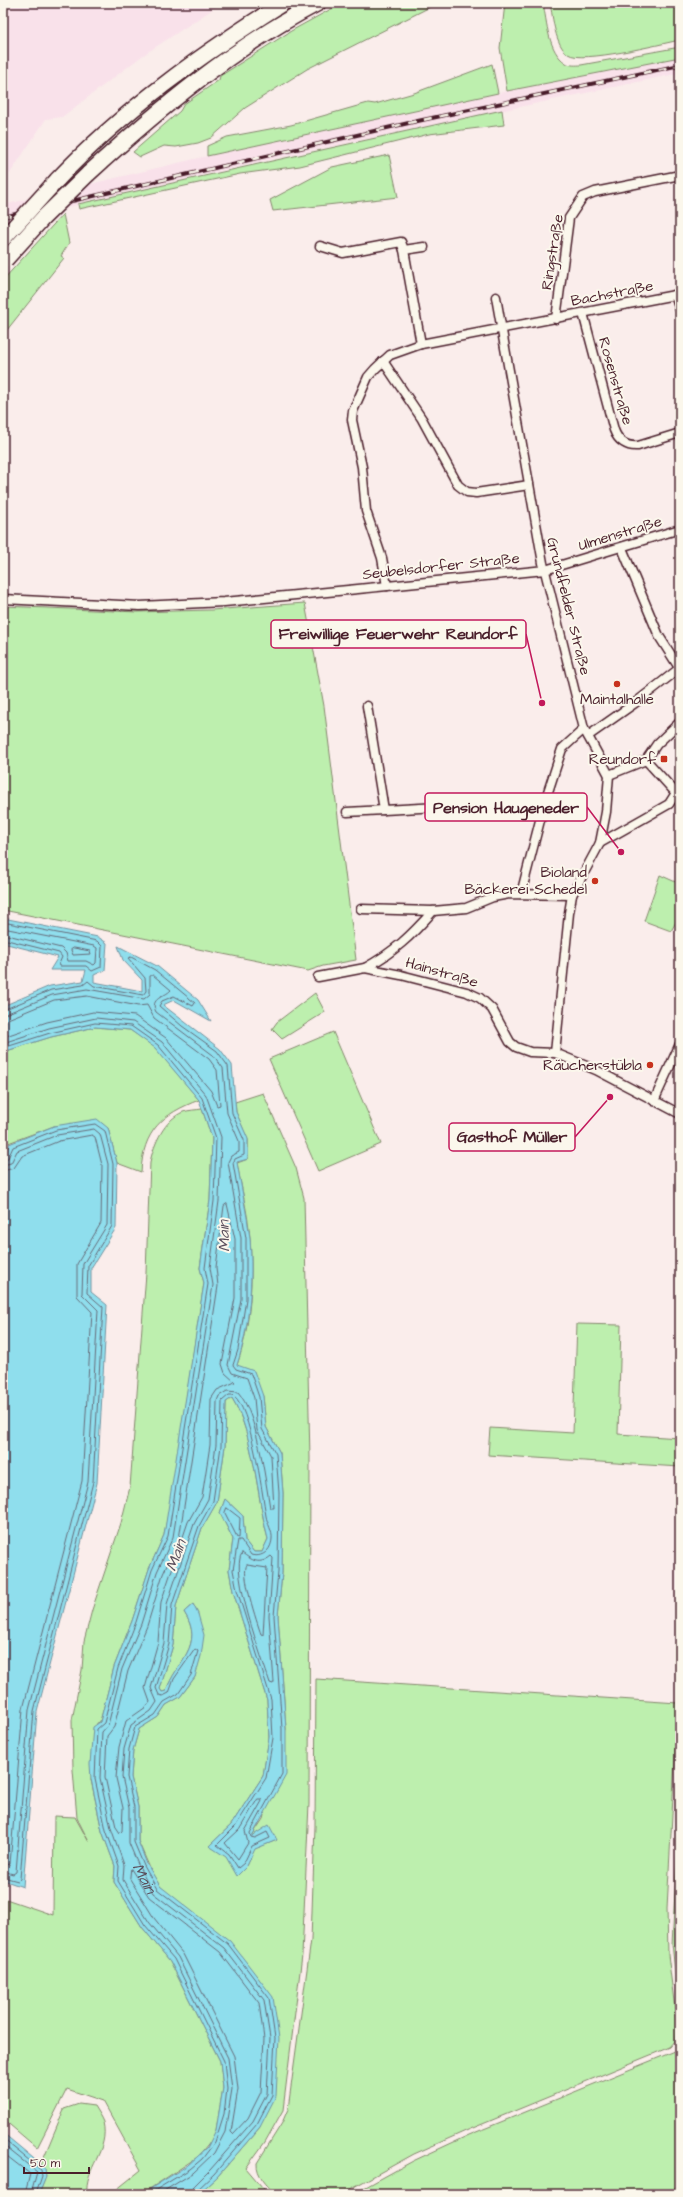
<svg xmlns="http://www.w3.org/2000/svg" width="683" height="2197" font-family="'Architects Daughter',sans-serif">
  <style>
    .built { fill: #f9e1ea }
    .green { fill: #bdefae; stroke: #84876c }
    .water { fill: #8fdeed; stroke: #73929f }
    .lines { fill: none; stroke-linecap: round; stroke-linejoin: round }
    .shore { stroke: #666b79; stroke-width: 1 }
    .street-casing { stroke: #4a1f2b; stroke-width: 11 }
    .highway-casing { stroke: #4a1f2b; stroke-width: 18 }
    .street { stroke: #fbf7ec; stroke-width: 8 }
    .highway { stroke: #fbf7ec; stroke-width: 15 }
    .rail-casing { stroke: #4a1f2b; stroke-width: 4 }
    .rail { stroke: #fbf7ec; stroke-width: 2.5; stroke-dasharray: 8; stroke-linecap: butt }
    .highway-bridge-casing { stroke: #4a1f2b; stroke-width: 18; stroke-linecap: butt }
    .highway-bridge { stroke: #fbf7ec; stroke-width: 15 }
    .poi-dot { fill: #c8321e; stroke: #fbf7ec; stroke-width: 1.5 }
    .labels { text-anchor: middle; stroke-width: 4; stroke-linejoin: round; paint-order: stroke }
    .street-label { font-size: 15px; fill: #4a1f2b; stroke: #fbf7ec }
    .poi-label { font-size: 15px; fill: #4a1f2b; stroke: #fbf7ec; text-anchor: end }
    .water-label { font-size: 16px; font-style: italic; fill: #5b4f5c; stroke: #fbf7ec }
    .leader { fill: none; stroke: #c2185b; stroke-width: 1.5 }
    .callout-dot { fill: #c2185b; stroke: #fbf7ec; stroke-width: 1.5 }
    .callout { fill: #fbf7ec; stroke: #c2185b; stroke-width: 1.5 }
    .callout-label { font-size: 16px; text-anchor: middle; font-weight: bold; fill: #4a1f2b }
  </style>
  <rect width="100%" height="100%" fill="#faedeb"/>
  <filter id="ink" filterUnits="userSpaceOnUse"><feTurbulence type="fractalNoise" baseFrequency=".025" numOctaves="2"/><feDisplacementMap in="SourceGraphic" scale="8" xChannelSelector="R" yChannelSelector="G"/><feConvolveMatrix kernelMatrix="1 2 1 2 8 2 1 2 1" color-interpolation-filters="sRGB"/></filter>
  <g filter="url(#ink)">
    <g class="built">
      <polygon points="3,3 222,3 142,56 62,117 46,119 3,184"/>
      <polygon points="680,57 680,73 278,158 3,222 3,205 207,156 498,93"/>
    </g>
    <g class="green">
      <polygon points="342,3 438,3 307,69 245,108 211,138 198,143 176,147 164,146 140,157 133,152 180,111 184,104 219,80 220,76 291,31"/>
      <path d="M505,3H543C547,22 548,52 566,63C570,66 577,65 581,65L680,47V57L507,91L500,48Z"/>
      <path d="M550,3H680V40C660,44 582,64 568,54C555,45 553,18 550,3Z"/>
      <polygon points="492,64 498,93 207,156 207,146 227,137 291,125 368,103 375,104 414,93"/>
      <polygon points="502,110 504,125 429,134 300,166 240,174 79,209 78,204"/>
      <polygon points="389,155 398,197 273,211 270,200 332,167"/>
      <polygon points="63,214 69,243 61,256 64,258 3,335 3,280"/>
      <polygon points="305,603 324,706 356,960 323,966 308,971 3,910 3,606 137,612 211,610"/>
      <polygon points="660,875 680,884 680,915 671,931 644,921"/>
      <polygon points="315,993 325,1012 282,1039 272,1029 277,1022"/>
      <path d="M95,1027L130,1030L155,1047L199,1100C162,1114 143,1131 141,1172L117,1163L108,1128L54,1126L3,1145V1052L51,1037Z"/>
      <polygon points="333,1032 381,1144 318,1171 269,1059"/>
      <path d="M263,1093L296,1168L304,1198L310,1458L309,1804L302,1955L283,2110L265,2142L246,2168L268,2194H198L217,2177L260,2127L170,1896L160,1886L153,1875L138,1841V1807L131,1777L133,1750L139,1729L158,1717L166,1705L180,1697L195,1677L198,1614L193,1604L184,1612C206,1646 176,1661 166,1691L162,1692L160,1689L173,1645L176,1606L202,1528L217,1502L225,1446L226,1402L232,1398C255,1437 256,1495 268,1539L262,1552H254L245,1541L243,1516L225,1499L220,1513L233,1539L229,1570L233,1591L267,1700L269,1738L263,1776L231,1825L209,1846L247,1866L254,1849L277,1840L251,1837L263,1819L286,1729L278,1616L282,1573L283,1493L280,1453L266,1427L263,1396L237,1365C251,1325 253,1280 250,1238C248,1213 241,1187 237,1163L248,1159V1140L236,1112L235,1102Z"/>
      <path d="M202,1109L212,1138L210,1200L200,1268L204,1283L170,1503L164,1535L149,1569L132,1621L114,1667L100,1722L97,1723L91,1780L102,1831L115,1866L114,1882L142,1927L170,1961L220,2061L223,2088L216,2130L212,2140L199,2156L142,2194H111L141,2170L103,2101L67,2089L37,2148L3,2119V1898L53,1915L54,1816L75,1817L89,1842L77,1818L73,1770L72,1720L82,1670L84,1641L92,1610L121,1523L130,1487L146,1273L150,1162C154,1144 164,1120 183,1112C189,1110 196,1110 202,1109Z"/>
      <polygon points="577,1324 621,1325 618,1434 680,1438 680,1467 488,1455 490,1428 573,1433"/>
      <path d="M316,1679L678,1703L667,1908L668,1955L678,2032L676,2040L670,2047L468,2130L414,2154L341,2194H275C267,2185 256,2175 257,2163L282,2123L288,2109L311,1940L315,1826Z"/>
      <polygon points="680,1806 680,2017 672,1944"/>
      <polygon points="680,2049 680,2194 353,2194 413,2161 469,2135"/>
      <path d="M79,2104L94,2106C97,2111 101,2117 103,2122C110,2151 84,2168 87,2194H39C43,2183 50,2173 41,2164L64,2109Z"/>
    </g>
    <g class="water">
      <path d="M3,918L98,937L107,943L105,970L94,975V982L142,991V980L123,960L118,946L157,966L198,1000L211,1021L174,1000L163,1005L220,1049L232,1065L236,1112L248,1139V1159L237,1162C241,1187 247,1213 250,1238C253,1280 250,1325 237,1365L254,1371L263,1396L266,1427L280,1453L283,1493L282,1573L278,1616L286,1729V1775L252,1836L269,1825L277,1840L255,1849L247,1866L237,1876L226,1857L209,1846L231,1825L263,1776L269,1737L267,1700L233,1591L229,1570L233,1539L220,1513L225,1499L243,1516L245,1541L254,1552H262L268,1539C257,1498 254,1433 232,1398L226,1402L225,1446L217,1502L202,1528L176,1606L173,1645L160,1689L162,1692L166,1691C176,1661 206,1646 184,1612L193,1604L198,1614L204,1635L201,1656L195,1677L180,1697L166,1705L158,1717L139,1729L133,1750L131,1777L138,1807V1841L147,1864L160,1886L230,1941L273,1997L279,2038L276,2096L260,2127L217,2177L198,2194H142L188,2165L207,2148L216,2130L223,2088L220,2061L170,1961L142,1927L114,1882L115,1866L102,1831L91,1779L90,1764L93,1727L100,1722L114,1667L132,1621L149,1569L164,1535L204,1283L200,1268L210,1200L212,1138L199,1100L155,1048L130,1030L95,1027L51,1037L3,1052V1006L50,986L83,981L86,970H50L58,957L3,943Z"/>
      <polygon points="97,1119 108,1128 117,1163 116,1228 91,1268 91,1292 107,1305 97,1483 37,1712 23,1887 3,1880 3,1161 9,1144 54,1126"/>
      <polygon points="3,2133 45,2168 46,2177 39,2194 3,2194"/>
    </g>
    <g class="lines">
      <g class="shore">
        <polyline points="3,922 97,941 102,946 101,967 92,971 86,966 60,966 59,964 62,957 59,953 3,939"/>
        <polyline points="3,928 94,946 97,948 96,963 94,965 86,961 68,961 66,953 61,948 3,934"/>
        <polygon points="74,948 90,951 91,954 73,955 71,950"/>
        <path d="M3,1010L51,990L83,985L88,981L94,986L143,995L146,991L145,978L128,958L131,957L155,970L195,1003L193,1006L174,996L162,1001L159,1006L182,1026L217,1051L228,1066L232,1113L244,1140V1155L235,1159L233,1163L246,1238V1299L238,1350L233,1365L236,1369L251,1374L259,1397L262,1429L276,1454L279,1493L278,1572L274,1616L282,1729V1774L250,1833L251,1837L255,1838L267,1832L270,1838L252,1846L244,1863L238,1868L229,1854L217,1845L235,1827L266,1778L273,1738L271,1699L237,1590L233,1570L238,1540H241L251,1555C262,1558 271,1551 272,1539C273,1532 267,1523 266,1516C262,1492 251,1407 233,1395H229L222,1401L221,1446L213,1501L199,1526L172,1605L169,1644L156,1688L159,1695L163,1696L169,1693L174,1679L195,1649L198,1651L191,1675L178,1694L164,1702L155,1715L135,1727L129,1749L127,1777L134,1807V1842L144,1866L157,1889L228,1944L269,1998L275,2038L272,2095L257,2124L214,2174L197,2190L196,2194"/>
        <path id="s1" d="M3,1015L52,995L87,989L144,999L150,994V976L153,975L171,990C165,997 149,998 156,1012L213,1055L223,1068L227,1113L239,1141V1152L231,1156L228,1162L241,1238V1299L228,1365L232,1373L247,1378L254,1398L257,1430L271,1456L274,1508H270C265,1478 257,1413 238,1392L227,1391L219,1396L217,1401L216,1445L208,1499L194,1524L167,1604L164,1643L151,1688L157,1702L151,1711L131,1725L124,1749L122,1777L129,1808V1843L139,1867L153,1893L224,1948L264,2000L270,2038L267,2094L253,2121L210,2170L193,2187L191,2194"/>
        <polyline points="3,1021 54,1000 87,996 138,1006 147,1005 154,1018 209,1059 217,1070 220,1105 217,1106 211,1091 166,1038 135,1016 93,1012 47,1022 3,1037"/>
        <polyline points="3,1043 49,1028 96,1018 133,1022 162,1042 206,1095 221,1137 219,1201 210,1268 213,1285 173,1537 157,1572 141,1624 122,1669 108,1725 102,1732 100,1778 111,1828 124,1865 123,1880 149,1922 178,1957 228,2058 232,2089 225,2132 214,2153 193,2173 159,2194"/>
        <polyline points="3,1048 50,1033 95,1023 131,1026 158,1045 202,1098 216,1138 214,1201 205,1268 208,1284 168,1536 152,1570 136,1622 118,1668 104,1723 97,1729 95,1779 106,1830 119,1866 118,1881 145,1925 174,1959 224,2061 227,2089 224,2114 215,2142 202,2159 190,2169 149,2194"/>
        <polyline points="3,1160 8,1158 13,1147 56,1130 95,1124 105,1131 113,1164 112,1226 88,1266 87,1293 103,1307 93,1482 34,1711 20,1879 18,1881 3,1877"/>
        <polyline points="3,1165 11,1163 17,1151 57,1135 94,1129 100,1134 108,1164 107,1225 83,1264 82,1294 98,1310 88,1482 29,1710 16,1872 13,1874 3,1871"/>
        <polyline points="3,1171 14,1168 22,1156 59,1141 92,1135 95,1137 102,1165 101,1223 77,1264 77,1296 92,1312 82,1481 23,1709 10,1864 3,1865"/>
        <polygon points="227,1204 235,1239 235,1298 222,1364 225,1373 235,1382 217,1390 211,1399 210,1445 202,1497 188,1522 161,1602 158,1642 145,1688 150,1702 146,1707 126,1721 119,1747 116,1778 123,1808 122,1831 120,1833 116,1827 105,1777 107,1736 114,1727 128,1671 147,1626 163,1574 179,1539 218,1286 216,1267 224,1206"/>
        <polygon points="227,1508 240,1518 239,1538 237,1537 225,1513"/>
        <path d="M242,1553C252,1560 259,1566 271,1556L273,1558L269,1616L274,1682L273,1684L270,1683C263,1661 229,1570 242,1553Z"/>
        <path d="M247,1565L267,1568L263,1635L261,1634C257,1623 240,1571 247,1565Z"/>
        <polygon points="258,1799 261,1799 262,1801 245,1831 248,1843 238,1859 225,1843 239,1830"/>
        <polygon points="131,1869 149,1897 220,1952 259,2003 264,2039 261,2092 248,2118 233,2134 231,2132 238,2089 234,2056 183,1954 154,1918 130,1879"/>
        <polyline points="3,2139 41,2170 42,2176 36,2194"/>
        <polyline points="3,2145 37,2172 31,2194"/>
        <polyline points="3,2153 30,2174 25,2194"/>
      </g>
      <defs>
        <g id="street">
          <polyline points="320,246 343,253 401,242 404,250"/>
          <polyline points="675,295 680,310"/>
          <polyline points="496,297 543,563 584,729 609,775 606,812 600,843 572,895 569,913 555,1053"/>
          <path d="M583,313L614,430C618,441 627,447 638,446L680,433"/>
          <polyline points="556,319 569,218 583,197 595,192 680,175"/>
          <polyline points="421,344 404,250 424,247"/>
          <polyline points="383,361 422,419 458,485 467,492 476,493 529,485"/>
          <polyline points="622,548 659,636 680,669"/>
          <polyline points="387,586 382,558 366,511 362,467 352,420 353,411 368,377 375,369 390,355 421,344 680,294"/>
          <polyline points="3,599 140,606 224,602 348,590 545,570 680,529"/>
          <polyline points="367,706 384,810 545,801"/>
          <polyline points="588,736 635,703 680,668"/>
          <polyline points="646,760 676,793 680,795"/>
          <polyline points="609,775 646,760 657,744 680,722"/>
          <polyline points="347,812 384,810"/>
          <polyline points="600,843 669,804 676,793"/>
          <polyline points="521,894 545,801 562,749 584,729"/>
          <polyline points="361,909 433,911 466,908 493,897 509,894 572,895"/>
          <path d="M365,968C394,952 411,936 433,911"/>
          <polyline points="318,977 365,968 401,975 467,992 480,998 492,1009 510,1042 516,1047 530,1052 555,1053 596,1070 680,1114"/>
          <polyline points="654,1101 680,1044"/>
        </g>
        <g id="highway">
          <path d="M88,174C159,109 232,48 318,3"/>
          <path d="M57,180C123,110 202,54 283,3"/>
        </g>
      </defs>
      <use href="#street" class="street-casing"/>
      <use href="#highway" class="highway-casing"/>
      <use href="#street" class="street"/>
      <use href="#highway" class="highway"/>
      <defs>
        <polyline id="rail" points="3,217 413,122 680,65"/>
      </defs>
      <use href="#rail" class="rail-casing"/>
      <use href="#rail" class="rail"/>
      <defs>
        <g id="highway-bridge">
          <polyline points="3,239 57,180"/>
          <polyline points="5,260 43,218 88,174"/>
        </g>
      </defs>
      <use href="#highway-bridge" class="highway-bridge-casing"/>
      <use href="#highway-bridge" class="highway-bridge"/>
    </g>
  </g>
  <g class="poi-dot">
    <circle cx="617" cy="684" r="4"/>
    <rect x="660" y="755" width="8" height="8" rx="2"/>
    <circle cx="595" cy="881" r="4"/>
    <circle cx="650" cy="1065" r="4"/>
  </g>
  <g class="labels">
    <g class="street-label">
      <text transform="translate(552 252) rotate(-81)" y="5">Ringstraße</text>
      <text transform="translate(612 293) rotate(-11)" y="5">Bachstraße</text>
      <text transform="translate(616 381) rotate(74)" y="5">Rosenstraße</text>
      <text transform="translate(620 533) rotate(-17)" y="5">Ulmenstraße</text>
      <text transform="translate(441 566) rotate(-6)" y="5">Seubelsdorfer Straße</text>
      <text transform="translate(569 606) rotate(76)" y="5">Grundfelder Straße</text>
      <text transform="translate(442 972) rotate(16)" y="5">Hainstraße</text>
    </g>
    <g class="poi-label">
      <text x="617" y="704" text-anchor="middle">Maintalhalle</text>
      <text x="656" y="764">Reundorf</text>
      <text x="587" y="877">Bioland<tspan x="587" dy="17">Bäckerei Schedel</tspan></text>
      <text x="642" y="1070">Räucherstübla</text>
    </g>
    <g class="water-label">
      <text transform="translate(223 1236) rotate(-92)" y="6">Main</text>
      <text transform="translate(175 1555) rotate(-70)" y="6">Main</text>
      <text dy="6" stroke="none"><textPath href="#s1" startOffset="1442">Main</textPath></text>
    </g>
  </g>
  <path class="leader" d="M542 703L526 634M621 852L587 807M610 1097L575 1137"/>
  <g class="callout-dot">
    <circle cx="542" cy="703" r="4"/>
    <circle cx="621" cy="852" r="4"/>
    <circle cx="610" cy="1097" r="4"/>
  </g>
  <g class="callout">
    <rect x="271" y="620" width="255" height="28" rx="4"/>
    <rect x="425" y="793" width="162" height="28" rx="4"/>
    <rect x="449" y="1123" width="126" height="28" rx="4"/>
  </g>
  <g class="callout-label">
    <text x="398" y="639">Freiwillige Feuerwehr Reundorf</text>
    <text x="506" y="813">Pension Haugeneder</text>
    <text x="512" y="1142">Gasthof Müller</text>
  </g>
  <rect width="683" height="2197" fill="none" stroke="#fbf7ec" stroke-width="16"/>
  <rect x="8" y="8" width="667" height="2181" fill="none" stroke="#4a1f2b" stroke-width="1.5" filter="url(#ink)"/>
  <path d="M24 2167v6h65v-6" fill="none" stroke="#4a1f2b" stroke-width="2"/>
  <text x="30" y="2167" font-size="12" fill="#4a1f2b" stroke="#fbf7ec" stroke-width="3" paint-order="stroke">50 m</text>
</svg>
